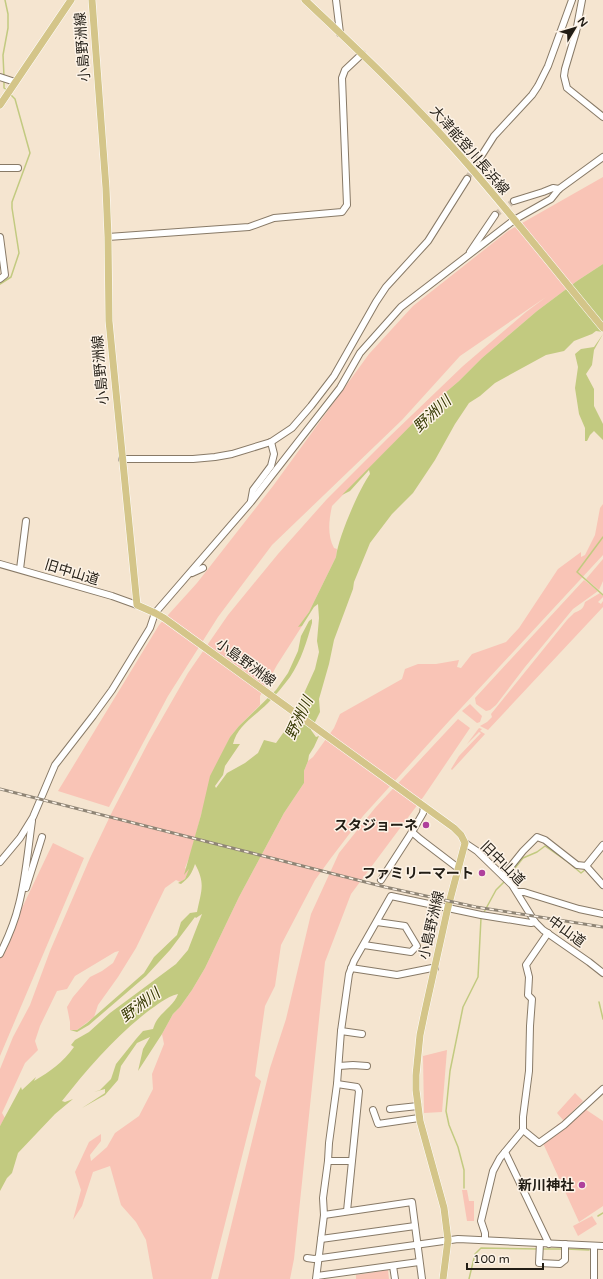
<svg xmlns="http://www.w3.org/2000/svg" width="603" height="1279" font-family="'Varela Round','Noto Sans JP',sans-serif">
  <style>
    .green { fill: #f9c4b6 }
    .water { fill: #c2ca80 }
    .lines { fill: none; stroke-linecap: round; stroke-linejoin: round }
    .stream { stroke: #c2ca80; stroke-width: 1.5 }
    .minor-tunnel { stroke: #cbbdab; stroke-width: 6; stroke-dasharray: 6 3; stroke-linecap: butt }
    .minor-casing { stroke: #887a67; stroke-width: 8 }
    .major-casing { stroke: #fff; stroke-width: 8 }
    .minor { stroke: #fff; stroke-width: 6 }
    .major { stroke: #d4c589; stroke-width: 7 }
    .rail-casing { stroke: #8f8576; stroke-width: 3 }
    .rail { stroke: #fdf3e7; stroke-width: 1.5; stroke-dasharray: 4.5; stroke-linecap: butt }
    .poi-dot { fill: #af409c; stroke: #fdf3e7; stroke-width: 1.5 }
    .labels { text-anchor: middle; stroke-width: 3; stroke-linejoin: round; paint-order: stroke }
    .street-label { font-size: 14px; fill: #221d15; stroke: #fdf3e7 }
    .poi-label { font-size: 14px; font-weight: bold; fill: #221d15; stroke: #fdf3e7; text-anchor: end }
    .water-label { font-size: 15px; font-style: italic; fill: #343800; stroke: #fdf3e7 }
  </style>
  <rect width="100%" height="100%" fill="#f5e5d0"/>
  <g class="green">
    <path d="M603,177V264L577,281L537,311L482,358L459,381L432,404L332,506C329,520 327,535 334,548L337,549L336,557L309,612L299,626H302L277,665L260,696V705L239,726L230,737L221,756L201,815L191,853L185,868L188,870L190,868L185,879L180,882L176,880L165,888L136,948L118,977L98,1005L94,1017L77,1030H70V1022L67,1007L73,997L90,977L102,971L113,963L119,951L115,952L75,976L67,989L57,991L40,1026L35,1041L38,1050L25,1063L2,1113L5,1118L0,1126V1069L13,1037L30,1005L50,951L90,858L113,810L149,741L188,673L228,615L278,554L327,499L388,438L463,366L526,312L546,297L460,356L402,420L272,545L218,617L168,696L109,807L58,791L159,625L197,583L273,486L369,354L413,306L508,231Z"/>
    <polygon points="603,504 603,555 450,720 363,816 331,858 315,880 281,945 275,986 265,1006 255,1076 261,1081 211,1279 153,1279 146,1240 136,1222 121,1205 110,1166 93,1172 82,1206 73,1220 81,1190 75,1172 89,1142 101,1134 101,1141 90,1155 91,1161 107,1147 115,1133 139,1116 153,1089 152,1074 164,1044 162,1034 173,1014 180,1007 192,990 205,968 239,897 284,813 304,783 304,771 308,761 313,757 334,728 340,714 402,679 405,669 418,664 436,664 459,660 457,667 461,668 472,654 506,642 519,628 558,569 581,552 581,557 585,555 595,535 600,508"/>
    <polygon points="603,559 603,581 599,590 586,579"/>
    <polygon points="584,580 598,591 573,609 525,667 496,705 490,710 486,711 476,704 475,698"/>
    <path d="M600,593L603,596V597L598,602L601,604L603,601V607L488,730L480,726L487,722L492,717L491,714L567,620C569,618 572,615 574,613C580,610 583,610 585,602Z"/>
    <polygon points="470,704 482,716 480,722 477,723 462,711"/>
    <polygon points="458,719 470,728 424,796 351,894 325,962 294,1259 290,1279 218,1279 270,1068 286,1019 311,914 339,853 375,808"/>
    <polygon points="479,728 482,729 480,731 485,734 452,770 451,769 459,756 481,733 479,732 467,744"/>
    <polygon points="53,843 84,858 0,1056 0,954"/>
    <polygon points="447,1050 442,1112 424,1113 423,1056"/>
    <polygon points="575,1093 583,1101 564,1120 585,1109 603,1121 603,1206 579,1222 542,1141 558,1124 564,1121 557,1113"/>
    <polygon points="462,1190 467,1190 469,1201 474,1201 474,1221 467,1221"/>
    <polygon points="592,1216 597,1224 578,1236 573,1226"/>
    <polygon points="388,1270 389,1279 356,1279 356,1275"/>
  </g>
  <g class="water">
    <path d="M603,264V332L596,331L592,334L574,341L564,351L546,355L495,383L480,396L469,403L455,424L435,460L413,493L392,514L370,543L354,582L353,589L334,640L329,664L319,699L320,712L311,730L316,737L319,736L314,747L309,755L308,761L304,771V783L284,813L239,897L205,968L192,990L180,1007L173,1014L162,1034L138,1071L143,1049L150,1037L137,1043L121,1066L118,1080L105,1095L82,1108L105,1093V1089L94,1092L100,1090L111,1079L116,1064L136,1039L143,1031L153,1029C154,1026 155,1023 157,1020C163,1011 175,1004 178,994C166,997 157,1005 147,1012C114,1038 88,1068 62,1101L65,1102L73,1099L55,1114L18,1153L12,1173L7,1178L0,1191V1126L21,1087L22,1090L36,1077L34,1081C51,1071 62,1063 74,1047L71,1045L75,1040L89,1032L110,1013L176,964L188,950L202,914L196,918L195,917L170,950L146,976L89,1025L77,1032L70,1030H77L87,1023L144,973L154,957L177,935L181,922L190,913L197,912C201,891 206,884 195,864C192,873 189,878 181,884L178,883L185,879L189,869L184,875L201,815L210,776L230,737L239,726L276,690L288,673L298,651L301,636L309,621L312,619V623C307,641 301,661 290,677C283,686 276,695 268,703C255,716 237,726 233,744H240L225,766L223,775L215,786L216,788L227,773L245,763L258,753L264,740L276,743L291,722L315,669L319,652L317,641L319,618L318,604L314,607L302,626L298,627L309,612L336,557C338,538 359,489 370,474L369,470L350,491L342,495L432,404L459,381L482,358L537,311L577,281Z"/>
    <polygon points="603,334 594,350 592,365 586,374 594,389 594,406 603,424 603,440 594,431 590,435 587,441 585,441 585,428 579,414 575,388 578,367 575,354 581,349 594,347"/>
  </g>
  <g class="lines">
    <g class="stream">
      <polyline points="4,77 3,55 8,28 8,14 5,0"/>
      <polyline points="4,81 4,88 7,90"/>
      <polyline points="0,284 11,277 19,253 12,208 12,202 30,153 15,99 11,95"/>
      <polyline points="603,537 577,572 603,595"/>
      <polyline points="507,878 523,858 537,852 545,846 568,862 581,873 586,869"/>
      <polyline points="483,914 496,890 505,881"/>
      <polyline points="599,1002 603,1019"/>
      <polyline points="464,1188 464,1170 458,1147 449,1125 446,1111 450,1071 463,1007 478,977 481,918"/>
      <polyline points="598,1216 603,1213"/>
      <polyline points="542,1249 563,1249"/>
      <polyline points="566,1249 589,1250"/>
      <polyline points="469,1279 475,1254 481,1248 539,1249"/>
    </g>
    <g class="minor-tunnel">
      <polyline points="467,179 480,158"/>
      <polyline points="495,215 514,201"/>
    </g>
    <defs>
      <g id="minor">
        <polyline points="336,0 340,33"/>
        <polyline points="582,0 576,32 565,69 564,76 567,88 603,117"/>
        <polyline points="0,77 15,82"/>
        <polyline points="480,158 494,136 532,95 538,86 548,66 572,0"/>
        <polyline points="0,168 18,168"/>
        <polyline points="514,201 543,192 553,188 559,189"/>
        <polyline points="0,237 5,275 0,279"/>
        <polyline points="108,237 249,227 274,218 342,212 347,205 342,78 345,70 362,54"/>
        <polyline points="470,252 495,215"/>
        <polyline points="122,459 193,459 215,457 232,454 271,442 292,428 311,406 334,376 376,302 386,287 428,241 467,179"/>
        <polyline points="251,501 253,490 271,466 274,454 271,442"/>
        <polyline points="0,564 112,596 137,605"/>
        <polyline points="20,569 26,521"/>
        <polyline points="192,573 203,568"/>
        <polyline points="412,832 420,839 458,868"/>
        <polyline points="465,843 477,851 512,885 535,922 543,930 589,962 603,973"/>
        <polyline points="0,862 20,838 33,817 55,765 93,716 112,690 150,628 155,613 251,502 340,388 360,353 401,307 514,220 551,199 559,189 603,157"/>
        <polyline points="586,866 603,845"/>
        <polyline points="503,876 523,851 537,837 545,840 577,865 586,866 603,885"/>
        <polyline points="381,880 412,832 423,813 424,807"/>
        <polyline points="26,888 42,837"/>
        <polyline points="518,892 524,892 579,909 603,914"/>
        <polyline points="364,945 411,952 417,946 405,926 377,922"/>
        <path d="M0,954C8,938 15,921 19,904C26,877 28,849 32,821"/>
        <polyline points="351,968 397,975 432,968 435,968"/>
        <polyline points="341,1031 362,1034"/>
        <polyline points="339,1066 353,1065 367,1066"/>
        <polyline points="337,1084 357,1087 359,1091 347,1211"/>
        <polyline points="390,1109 418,1106"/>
        <polyline points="373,1110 378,1124 419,1118"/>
        <polyline points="523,1130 539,1143 564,1125 603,1089"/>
        <polyline points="505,1152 549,1244"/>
        <polyline points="328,1161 351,1161"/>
        <polyline points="324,1215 412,1202 422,1279"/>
        <polyline points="321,1239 415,1226"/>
        <polyline points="485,1240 485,1233 481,1221 493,1171 500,1158 523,1130 523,1117 529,1071 530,1026 532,999 528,995 529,977 526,965 548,933"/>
        <polyline points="540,1243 539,1263 560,1264 565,1260 565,1244"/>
        <polyline points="594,1246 594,1279"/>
        <polyline points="307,1258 314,1259 458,1239 603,1246"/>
        <polyline points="393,1266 395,1279"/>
        <polyline points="317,1276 419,1262"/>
        <polyline points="316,1279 324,1215 323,1198 328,1161 329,1143 337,1084 341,1031 349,974 354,961 391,896 481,915 531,923 535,922"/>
      </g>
      <g id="major">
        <polyline points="92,0 106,188 108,237 109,321 137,605 155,613 164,618 454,828 461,835 465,843 448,907 425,1011 420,1035 416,1075 416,1090 420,1121 444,1208 448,1240 443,1279"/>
        <path d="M305,0C357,49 408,97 455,150C507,208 554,269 603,328"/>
        <polyline points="0,105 71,0"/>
      </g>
    </defs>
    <use href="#minor" class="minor-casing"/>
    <use href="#major" class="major-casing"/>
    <use href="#minor" class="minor"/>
    <use href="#major" class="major"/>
    <defs>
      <polyline id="rail" points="0,789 385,887 476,907 603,927"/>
    </defs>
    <use href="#rail" class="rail-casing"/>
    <use href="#rail" class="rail"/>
  </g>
  <g class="poi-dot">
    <circle cx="426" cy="825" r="4"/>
    <circle cx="482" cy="873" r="4"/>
    <circle cx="582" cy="1185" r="4"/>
  </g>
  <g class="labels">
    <g class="street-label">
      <text transform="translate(82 47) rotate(-94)" y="5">小島野洲線</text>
      <text transform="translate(470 150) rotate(49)" y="5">大津能登川長浜線</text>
      <text transform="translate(100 370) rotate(-95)" y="5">小島野洲線</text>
      <text transform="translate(72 572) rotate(17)" y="5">旧中山道</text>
      <text transform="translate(246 662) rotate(36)" y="5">小島野洲線</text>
      <text transform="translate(503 863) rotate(45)" y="5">旧中山道</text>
      <text transform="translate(431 925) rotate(-77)" y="5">小島野洲線</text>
      <text transform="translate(567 931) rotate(36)" y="5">中山道</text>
    </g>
    <g class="poi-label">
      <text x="418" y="830">スタジョーネ</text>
      <text x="474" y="878">ファミリーマート</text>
      <text x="574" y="1190">新川神社</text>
    </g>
    <g class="water-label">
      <text transform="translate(432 414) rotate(-43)" y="5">野洲川</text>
      <text transform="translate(299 718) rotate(-65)" y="5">野洲川</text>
      <text transform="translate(140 1005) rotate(-37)" y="5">野洲川</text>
    </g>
  </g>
  <g transform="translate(575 28) rotate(52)" stroke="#fdf3e7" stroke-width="3" paint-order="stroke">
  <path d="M0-3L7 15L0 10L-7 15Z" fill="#221d15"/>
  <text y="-6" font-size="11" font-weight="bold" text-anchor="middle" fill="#221d15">N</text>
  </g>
  <path d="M467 1263v6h76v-6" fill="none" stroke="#221d15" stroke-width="2"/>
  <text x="473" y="1263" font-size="12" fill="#221d15" stroke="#fdf3e7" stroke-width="3" paint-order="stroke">100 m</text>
</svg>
